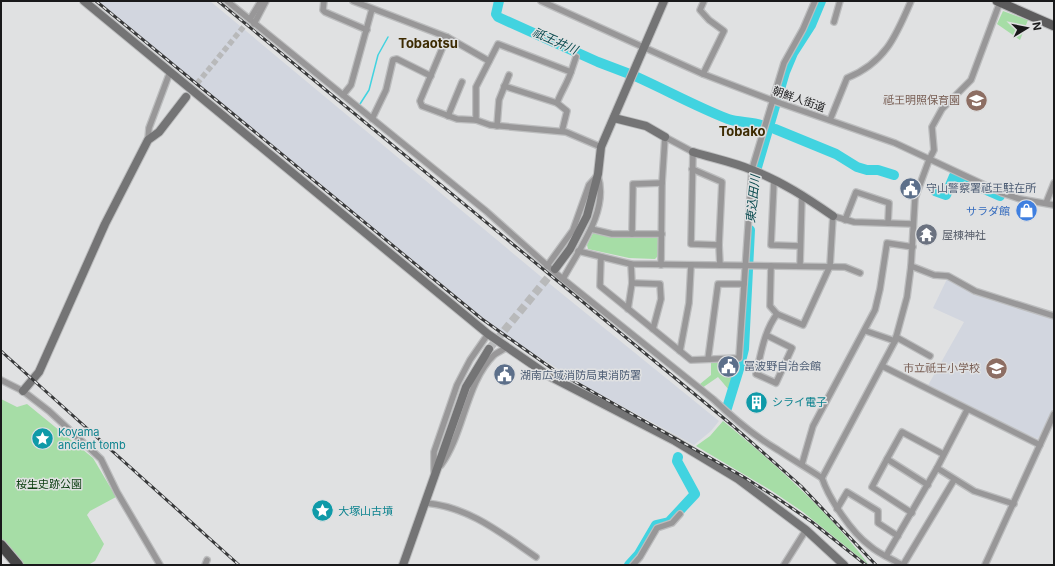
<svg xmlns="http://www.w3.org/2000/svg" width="1055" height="566" font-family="Inter,'Noto Sans JP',sans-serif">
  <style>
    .built { fill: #d2d6df }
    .green { fill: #a6dda6 }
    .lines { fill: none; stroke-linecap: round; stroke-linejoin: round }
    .stream { stroke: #41d3e0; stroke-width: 1.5 }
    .river { stroke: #41d3e0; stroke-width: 10 }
    .street-tunnel { stroke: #b8b9ba; stroke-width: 5.5; stroke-dasharray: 5.5 3; stroke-linecap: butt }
    .secondary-tunnel { stroke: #b8b9ba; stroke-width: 8; stroke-dasharray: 8 4; stroke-linecap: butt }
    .street-casing { stroke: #bcbdbe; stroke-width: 8 }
    .secondary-casing { stroke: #bcbdbe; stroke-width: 10 }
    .primary-casing { stroke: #bcbdbe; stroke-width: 11 }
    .highway-casing { stroke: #bcbdbe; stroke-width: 12 }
    .street { stroke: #989798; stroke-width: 5.5 }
    .secondary { stroke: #747475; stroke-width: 8 }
    .primary { stroke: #5c5b5c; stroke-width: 9 }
    .highway { stroke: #474647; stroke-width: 10 }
    .rail-casing { stroke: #38393a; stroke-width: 3 }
    .rail { stroke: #e0e1e2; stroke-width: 1.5; stroke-dasharray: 4.5; stroke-linecap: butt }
    .labels { text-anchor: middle; stroke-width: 3; stroke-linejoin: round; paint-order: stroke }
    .street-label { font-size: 11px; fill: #19191a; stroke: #e0e1e2 }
    .education-label { font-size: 11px; fill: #785e54; stroke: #e0e1e2; text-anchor: end }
    .service-label { font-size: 11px; fill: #4e5e75; stroke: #e0e1e2; text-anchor: start }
    .shop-label { font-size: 11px; fill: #366cbe; stroke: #e0e1e2; text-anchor: end }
    .worship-label { font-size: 11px; fill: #5b616d; stroke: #e0e1e2; text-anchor: start }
    .culture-label { font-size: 11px; fill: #0d838f; stroke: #e0e1e2; text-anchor: start }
    .park-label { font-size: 11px; fill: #0f4114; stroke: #e0e1e2 }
    .water-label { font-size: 12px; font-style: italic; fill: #094a4f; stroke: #e0e1e2 }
    .quarter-label { font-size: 13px; font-weight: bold; fill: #3d2b02; stroke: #e0e1e2 }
  </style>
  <rect width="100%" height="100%" fill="#e0e1e2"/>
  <g class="built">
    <polygon points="98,1 210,1 545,280 719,421 711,431 694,445 592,390 521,346 482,317"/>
    <polygon points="947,279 984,297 1054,319 1054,407 1038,439 1000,423 927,387 964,322 933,308"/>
  </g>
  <g class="green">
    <polygon points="1003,11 1028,20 1020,40 997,24"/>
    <polygon points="597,231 655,236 658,238 658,256 655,259 629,258 588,249 587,245 593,233"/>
    <polygon points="719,361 721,374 734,374 729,390 718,377 702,388 700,384 711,375 711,362"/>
    <polygon points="1,399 17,407 27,404 93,458 116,497 90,511 87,515 104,544 95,561 88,565 25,565 1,551"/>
    <path d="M723,421C773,462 830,513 869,565L803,512L772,491L696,446L710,436Z"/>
  </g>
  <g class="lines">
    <polyline class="stream" points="360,104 369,90 378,55 388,37"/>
    <g class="river">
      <polyline points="499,1 496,14 498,17 598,62 627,73"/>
      <path d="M637,77C668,91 697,107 728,119C739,123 752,121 764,126"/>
      <polyline points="775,129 836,154 857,167 867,170 878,170 894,175"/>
      <polyline points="753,181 785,72 793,53 811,25 821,1"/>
      <polyline points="935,191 946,195 954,176 1000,196"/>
      <polyline points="727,408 739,369 744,349 750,230"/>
      <polyline points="629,565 639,554 656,525 669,522 695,494 677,461 678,457"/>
    </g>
    <polyline class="street-tunnel" points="186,97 250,19"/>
    <polyline class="secondary-tunnel" points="489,349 555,269"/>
    <defs>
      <g id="street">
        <path d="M227,1L486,211L558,275L713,399C732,417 754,436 778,450C793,460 807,468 822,478L895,341L907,297L911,266L915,198L929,160L934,150L932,127L942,109L971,80L1000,2"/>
        <polyline points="324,1 323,10 325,12 367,30"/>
        <polyline points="353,1 447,37 489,61"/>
        <polyline points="541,1 703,74 774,101 895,143 1002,193 1020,199 1054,205"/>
        <polyline points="250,19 261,1"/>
        <polyline points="834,22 840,1"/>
        <polyline points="254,24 266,1"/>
        <polyline points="447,37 420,101 422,106 457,119 476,120"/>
        <polyline points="571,72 576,57"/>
        <polyline points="703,74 724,31 709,20 700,10 704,1"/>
        <polyline points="504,86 557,103 567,111 562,131"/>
        <polyline points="343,95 351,85 372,9"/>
        <path d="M557,103C561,92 567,84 571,72L498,44L476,87V120L490,125L566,132L601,147"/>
        <polyline points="448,116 462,82"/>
        <polyline points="372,119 386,90 393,60 397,59 431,76"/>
        <path d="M830,120L847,78C885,63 896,36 911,1"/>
        <polyline points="497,126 499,100 509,75"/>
        <polyline points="148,140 149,128 170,72"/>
        <polyline points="692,169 722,182 719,245 720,265"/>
        <polyline points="774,180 771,245 800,246"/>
        <polyline points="1046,203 1054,183"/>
        <polyline points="845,220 856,192 889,203 888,223"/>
        <polyline points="591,229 612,234 632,234"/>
        <polyline points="662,234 632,234 633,184 662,183"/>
        <polyline points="578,251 631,264 845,267 860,273"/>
        <polyline points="601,257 600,286 691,360 739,358 752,169 784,63 803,29 815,1"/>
        <polyline points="661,265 662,183 665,137 693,152 691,244 719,245"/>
        <polyline points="547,266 573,230 589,185 597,176"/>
        <polyline points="771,266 770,306 777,314"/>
        <polyline points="800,266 802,195"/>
        <polyline points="911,266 934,275 948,276 975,291 1054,316"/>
        <path d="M563,279C579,249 609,211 598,176"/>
        <polyline points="632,283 660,284 661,299 653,329"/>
        <polyline points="628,309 632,283 631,264"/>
        <polyline points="866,331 895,341"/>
        <path d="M766,335L792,348L776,383L756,374C761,354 764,331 777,314L803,325L830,266L833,216L854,222L913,224"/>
        <polyline points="896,337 930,356"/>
        <polyline points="680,351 689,303 691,265"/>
        <polyline points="708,359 718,284 744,284"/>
        <polyline points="882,366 1040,445"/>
        <polyline points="1,380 23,391 49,411 101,459 117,492 160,565"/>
        <polyline points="887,459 872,487 912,513"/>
        <polyline points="802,464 813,426 875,310 880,289 887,243 913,247"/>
        <path d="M441,465C464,434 466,382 494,355C498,352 503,350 507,347"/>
        <polyline points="937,468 974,491 1014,504"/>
        <polyline points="434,471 434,452 457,385 470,360 488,334"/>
        <path d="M822,478C829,499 852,533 870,546C879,554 892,559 902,565"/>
        <polyline points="928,485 887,459 902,432 943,454"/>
        <path d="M426,503C469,507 501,533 536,557"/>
        <polyline points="837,509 847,492 878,511 878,523 898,536"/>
        <polyline points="886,556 937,468 967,410"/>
        <polyline points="205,565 207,560"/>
        <polyline points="633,565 640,557 657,528 672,523 680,514"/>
        <polyline points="784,565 806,530"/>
        <polyline points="903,565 954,480"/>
        <polyline points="985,565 1054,414"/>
      </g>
      <g id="secondary">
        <polyline points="84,1 488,334 549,376 675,441 738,479 806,530 844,565"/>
        <polyline points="614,118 646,126 665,137"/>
        <path d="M693,152C712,158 733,162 752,170C781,181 807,198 833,216"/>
        <polyline points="555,269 570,249 587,216 598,174 601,147 664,1"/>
        <polyline points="23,391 39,372 105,224 148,140 159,132 186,97"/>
        <polyline points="403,565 466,387 489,349"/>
      </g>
      <polyline id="primary" points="997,1 1054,26"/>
      <polyline id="highway" points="1,545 18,565"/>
    </defs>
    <use href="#street" class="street-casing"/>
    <use href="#secondary" class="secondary-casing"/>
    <use href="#primary" class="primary-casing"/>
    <use href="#highway" class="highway-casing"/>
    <use href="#street" class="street"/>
    <use href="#secondary" class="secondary"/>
    <use href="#primary" class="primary"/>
    <use href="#highway" class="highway"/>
    <defs>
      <g id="rail">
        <polyline points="96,1 482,319 554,370 742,476 777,498 812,522 866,565"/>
        <polyline points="218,1 732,425 801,486 876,565"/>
        <polyline points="1,351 239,565"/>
      </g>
    </defs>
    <use href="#rail" class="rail-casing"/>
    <use href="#rail" class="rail"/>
  </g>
  <defs>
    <symbol id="school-disc" viewBox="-11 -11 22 22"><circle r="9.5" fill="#8d6e63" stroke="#e0e1e2"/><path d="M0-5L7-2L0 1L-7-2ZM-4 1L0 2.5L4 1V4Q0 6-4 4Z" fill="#fff"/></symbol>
    <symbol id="civic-disc" viewBox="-11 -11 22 22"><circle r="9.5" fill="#5c6f8a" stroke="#e0e1e2"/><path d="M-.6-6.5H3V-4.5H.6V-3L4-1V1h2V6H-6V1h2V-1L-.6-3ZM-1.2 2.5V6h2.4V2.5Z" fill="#fff"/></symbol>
    <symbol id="shop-disc" viewBox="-11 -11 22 22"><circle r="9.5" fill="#3f7fe0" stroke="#e0e1e2"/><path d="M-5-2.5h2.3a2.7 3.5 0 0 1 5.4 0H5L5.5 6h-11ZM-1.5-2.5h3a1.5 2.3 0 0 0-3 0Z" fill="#fff"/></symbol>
    <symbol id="temple-disc" viewBox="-11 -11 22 22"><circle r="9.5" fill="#6b7280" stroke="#e0e1e2"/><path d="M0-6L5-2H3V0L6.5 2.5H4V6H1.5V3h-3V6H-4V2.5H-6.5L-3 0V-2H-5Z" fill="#fff"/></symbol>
    <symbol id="building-disc" viewBox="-11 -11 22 22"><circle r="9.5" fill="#0f9aa8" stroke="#e0e1e2"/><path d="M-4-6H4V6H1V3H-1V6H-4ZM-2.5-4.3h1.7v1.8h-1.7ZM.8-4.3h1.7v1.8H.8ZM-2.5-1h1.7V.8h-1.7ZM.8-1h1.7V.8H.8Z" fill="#fff"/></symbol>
    <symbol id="sight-disc" viewBox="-11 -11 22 22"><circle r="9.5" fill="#0f9aa8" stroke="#e0e1e2"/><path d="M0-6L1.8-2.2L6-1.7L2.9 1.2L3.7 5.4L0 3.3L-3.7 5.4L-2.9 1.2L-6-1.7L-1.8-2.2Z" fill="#fff"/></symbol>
  </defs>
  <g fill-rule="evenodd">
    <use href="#school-disc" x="964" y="88" width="25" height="25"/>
    <use href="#civic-disc" x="898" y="176" width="25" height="25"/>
    <use href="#shop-disc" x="1014" y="198" width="25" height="25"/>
    <use href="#temple-disc" x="914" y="222" width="25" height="25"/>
    <use href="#civic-disc" x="716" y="354" width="25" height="25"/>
    <use href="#school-disc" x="984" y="356" width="25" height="25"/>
    <use href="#civic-disc" x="492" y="362" width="25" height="25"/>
    <use href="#building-disc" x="744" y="390" width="25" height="25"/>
    <use href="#sight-disc" x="30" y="426" width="25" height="25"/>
    <use href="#sight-disc" x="310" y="498" width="25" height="25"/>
  </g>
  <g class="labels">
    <g class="street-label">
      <text transform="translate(799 99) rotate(19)" y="4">朝鮮人街道</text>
    </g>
    <g class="education-label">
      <text x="960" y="104">祗王明照保育園</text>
      <text x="980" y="372">市立祇王小学校</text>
    </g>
    <g class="service-label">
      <text x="926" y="192">守山警察署祗王駐在所</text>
      <text x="744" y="370">冨波野自治会館</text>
      <text x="520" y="379">湖南広域消防局東消防署</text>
    </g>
    <g class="shop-label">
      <text x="1010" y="215">サラダ館</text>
    </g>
    <g class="worship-label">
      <text x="942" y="239">屋棟神社</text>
    </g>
    <g class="culture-label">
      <text x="772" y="406">シライ電子</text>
      <text x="58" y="436">Koyama<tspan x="58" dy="13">ancient tomb</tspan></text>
      <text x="338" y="515">大塚山古墳</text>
    </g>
    <g class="park-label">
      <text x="49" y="488">桜生史跡公園</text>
    </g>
    <g class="water-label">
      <text transform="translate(555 41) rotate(24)" y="4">祇王井川</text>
      <text transform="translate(753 199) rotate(-84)" y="4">東込田川</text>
    </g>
    <g class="quarter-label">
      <text x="428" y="48">Tobaotsu</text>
      <text x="742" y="136">Tobako</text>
    </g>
  </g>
  <rect width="1055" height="566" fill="none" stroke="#19191a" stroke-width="4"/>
  <g transform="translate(1027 28) rotate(80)" stroke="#e0e1e2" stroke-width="3" paint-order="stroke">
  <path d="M0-3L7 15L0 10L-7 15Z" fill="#19191a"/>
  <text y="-6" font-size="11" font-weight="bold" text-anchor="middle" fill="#19191a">N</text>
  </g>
</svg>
